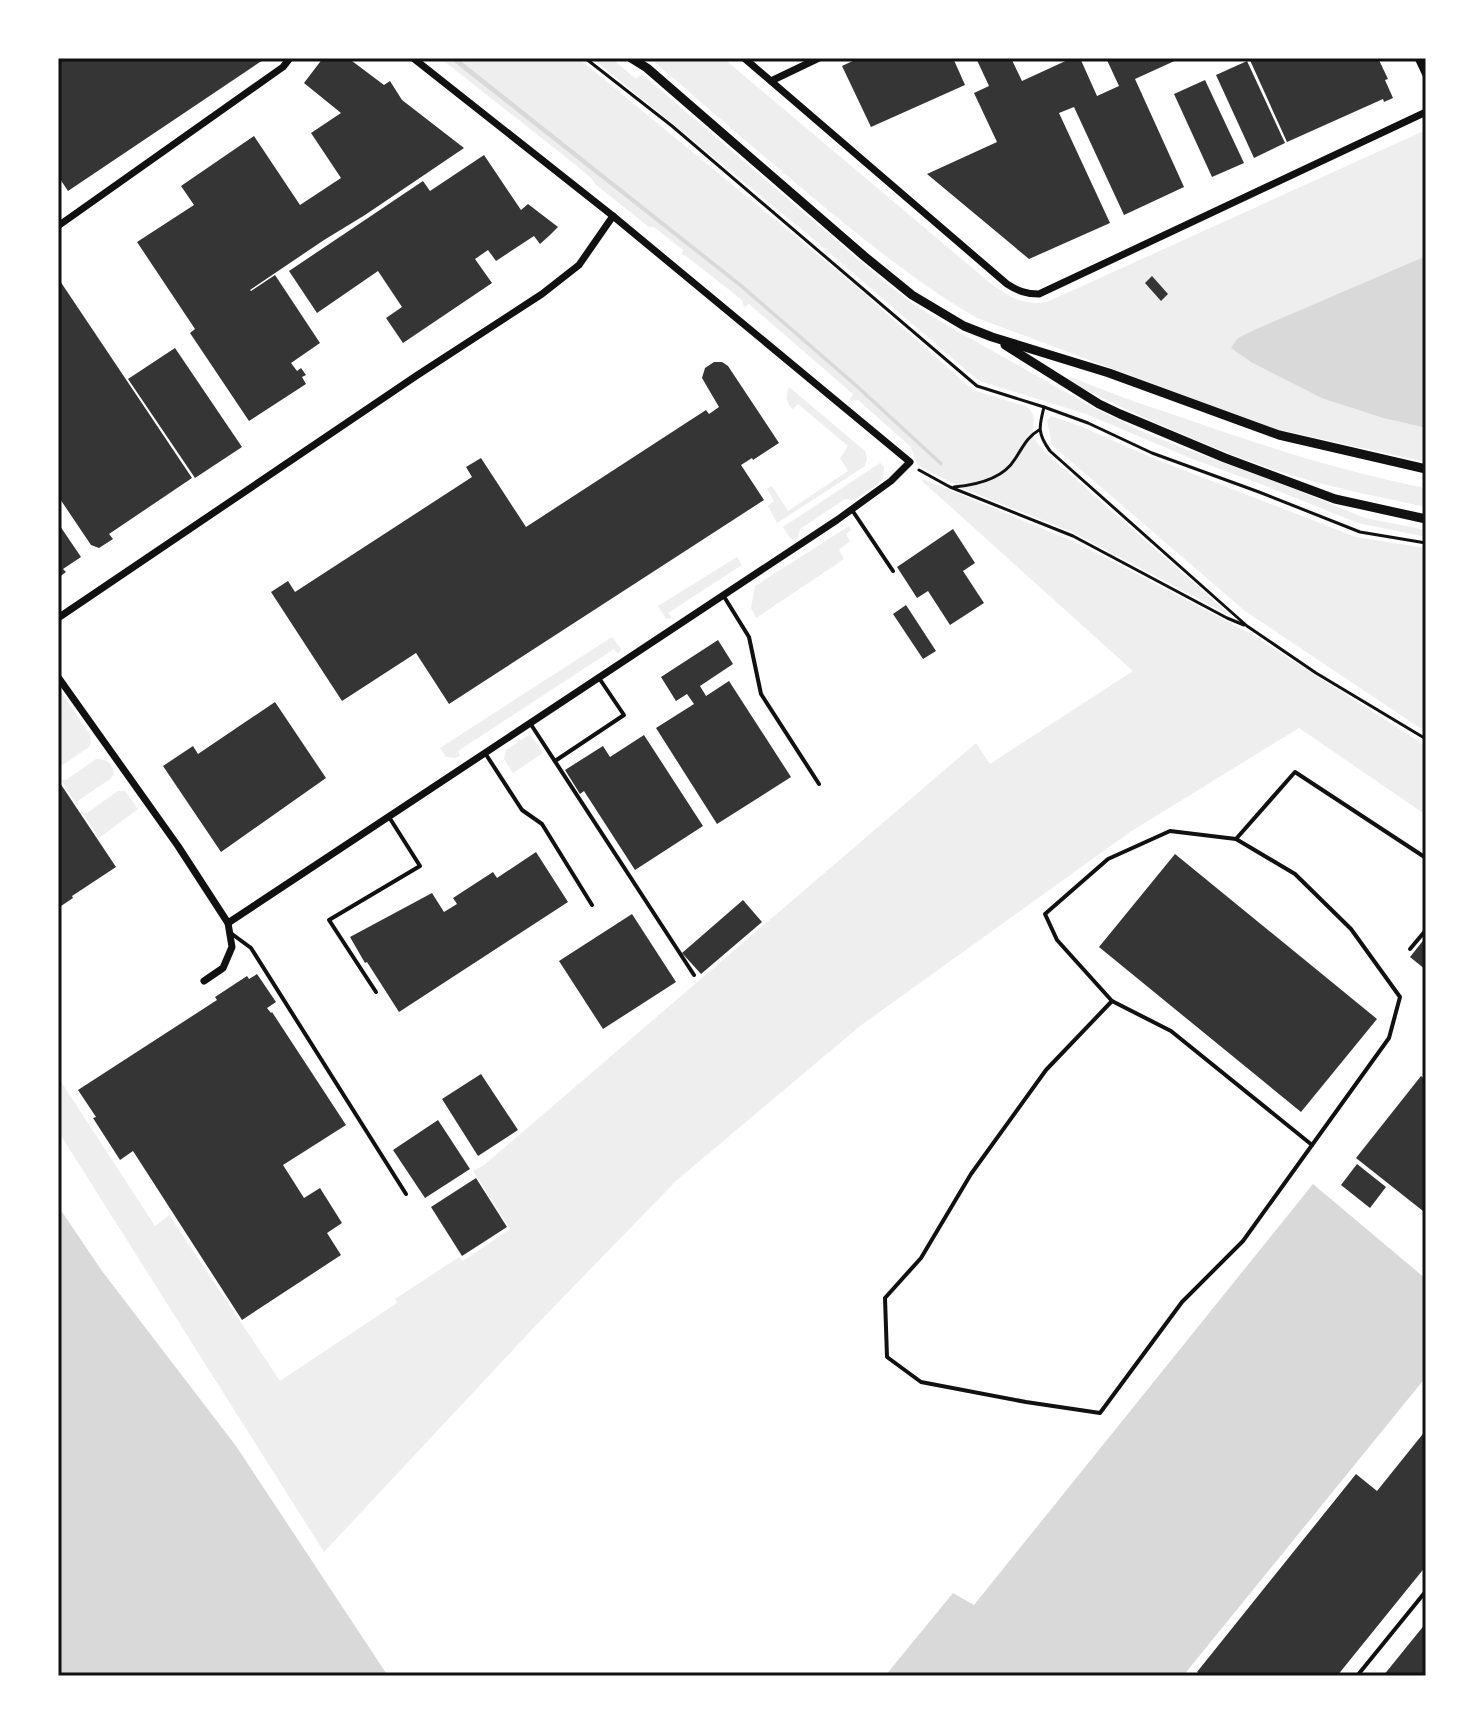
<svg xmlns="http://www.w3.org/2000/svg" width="1484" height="1734" font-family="'PT Sans',sans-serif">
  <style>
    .green { fill: #eee }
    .water { fill: #d9d9d9 }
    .building { fill: #353535 }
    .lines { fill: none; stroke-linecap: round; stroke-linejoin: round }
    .path { stroke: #111; stroke-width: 3 }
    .service { stroke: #111; stroke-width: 4 }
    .minor { stroke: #111; stroke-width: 7 }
    .tertiary { stroke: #111; stroke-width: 9 }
    .neatline { fill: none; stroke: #111; stroke-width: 3 }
  </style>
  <rect width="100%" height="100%" fill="#fff"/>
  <g class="green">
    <path d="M440,58H578L846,278L973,390L1028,407C1037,419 1033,419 1033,432C1034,442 1042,448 1048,455L1231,616L1072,532L964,489L919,466C914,460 914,453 910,446L858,400L852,401L850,399L853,394L749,304L744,307L742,300L686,256L682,255L683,250L654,227H649L595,184L592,179L577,166Z"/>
    <polygon points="592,58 611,58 636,79 642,74 881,279 913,304 950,327 1094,408 1139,430 1185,449 1280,483 1365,518 1426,530 1426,537 1358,523 1258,483 1195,460 1086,414 979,381 811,237"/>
    <path d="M650,58H723L989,282C1008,296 1022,306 1047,302L1426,130V256L1256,329L1324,399L1383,418L1426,428V462L1271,428L977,318C922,286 873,247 823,206C765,158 708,108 650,58Z"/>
    <path d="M1071,377C1111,394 1151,407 1192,421C1269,448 1345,472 1426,488V507C1384,498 1342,490 1301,478C1220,454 1144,418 1069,382Z"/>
    <path d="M789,387L865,451L867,459L865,466L777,523L768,506L774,501L767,489L772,486L788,511L848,471L840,458L848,446L798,404L793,409C785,402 786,396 789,387Z"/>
    <polygon points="1051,416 1080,426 1150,457 1356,537 1426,548 1426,732 1245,611 1052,445 1047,420"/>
    <polygon points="880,463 884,466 883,479 877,485 854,500 845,499 800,529 798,537 794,540 790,538 783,527"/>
    <polygon points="923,479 1077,543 1253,635 1426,746 1426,815 1299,728 1130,832 860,1026 677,1180 540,1321 324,1552 58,1131 58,1077 155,1226 169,1215 280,1381 397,1303 395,1299 459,1257 463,1261 510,1229 473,1171 484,1165 976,743 990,764 1133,671 922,481"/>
    <polygon points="849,526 851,530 846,534 850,541 839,550 844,559 756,618 751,608 755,586"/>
    <polygon points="737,557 742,565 668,613 672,618 666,619 658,606"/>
    <polygon points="612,637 621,649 618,654 614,649 458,751 460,756 455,758 446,757 440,748"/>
    <polygon points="58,687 90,735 91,743 89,747 58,768"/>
    <polygon points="530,734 543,753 513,773 504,759 506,750"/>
    <path d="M96,759C107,759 112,763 114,774L110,779L79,800L77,806L61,780H66Z"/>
    <polygon points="118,791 125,791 138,809 99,838 82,813 87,813"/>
  </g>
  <g class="water">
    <polygon points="449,58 457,58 743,285 857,384 943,463 941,466 854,386 741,288"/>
    <polygon points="1426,256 1426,428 1383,418 1324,399 1251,362 1231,348 1238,338 1256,329"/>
    <polygon points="1313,1184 1426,1279 1426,1377 1183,1676 885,1676 953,1593 974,1605"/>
    <polygon points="58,1206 102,1271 236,1446 388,1676 58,1676"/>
  </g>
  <g class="building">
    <polygon points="58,58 262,58 263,60 68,191 58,176 58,72 60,71 58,68"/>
    <polygon points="323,58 330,58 335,61 346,61 348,58 384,85 390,81 402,100 464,148 365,215 324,240 250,290 251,291 275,275 320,343 291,363 297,371 301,368 306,375 302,377 306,384 249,421 190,333 195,329 137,242 194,205 181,186 254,136 300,205 341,178 311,133 341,113 304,83"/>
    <polygon points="859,58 953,58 965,85 871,127 842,66"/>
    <polygon points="976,58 1011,58 1022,81 1072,58 1080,58 1097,96 1119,86 1106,58 1181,58 1135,79 1184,187 1124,215 1074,107 1059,113 1110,223 1029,259 927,174 997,142 974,93 989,86"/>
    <polygon points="1249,58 1378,58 1388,79 1385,80 1393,98 1384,102 1383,99 1287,142"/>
    <polygon points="1247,61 1285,143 1254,158 1216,75"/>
    <polygon points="1205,80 1244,163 1212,177 1174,94"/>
    <polygon points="484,155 521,210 528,204 558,227 550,235 540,244 534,236 496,261 488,250 475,259 492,283 403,343 386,318 402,307 378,271 317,313 289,271 423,181 430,191"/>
    <polygon points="1152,276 1168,294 1161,301 1145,283"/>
    <polygon points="58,278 192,478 109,534 113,539 99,548 91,545 58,496"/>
    <polygon points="175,348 242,447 195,478 128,379"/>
    <polygon points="714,362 722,362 728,366 779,443 753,460 752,458 741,465 764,500 449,704 416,653 342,701 271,592 288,581 295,592 472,477 466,467 481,458 526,527 706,410 709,414 719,407 702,378 705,368"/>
    <polygon points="58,523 81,557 63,569 66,572 58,578"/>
    <polygon points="953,529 975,563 963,571 984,603 950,625 928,591 917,598 897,567"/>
    <polygon points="906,605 936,651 923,659 893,614"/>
    <polygon points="718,640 733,664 700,686 706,696 729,681 791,777 717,824 656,728 694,704 687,694 676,701 661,677"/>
    <polygon points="275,702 326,778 221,852 163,766 193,746 198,754"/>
    <polygon points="644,735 703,826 635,870 584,791 580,794 565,770 603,746 610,757"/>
    <polygon points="58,780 116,867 72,896 73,898 58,908"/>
    <polygon points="536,852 568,902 399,1012 367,962 365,963 350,937 432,893 444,912 457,904 453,898 493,872 497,878"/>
    <polygon points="1175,854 1377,1019 1301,1112 1099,947"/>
    <polygon points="743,900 762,922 701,974 682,953"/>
    <polygon points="632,914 676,982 603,1029 559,961"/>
    <polygon points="1426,937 1426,970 1410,957"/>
    <polygon points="257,974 276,1002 267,1008 271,1013 272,1012 346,1125 283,1165 304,1198 320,1188 342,1223 327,1233 341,1255 242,1320 133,1151 120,1160 93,1118 96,1117 78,1090 217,1000 215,997 247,976 249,979"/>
    <polygon points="481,1074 518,1130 478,1156 442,1099"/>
    <polygon points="1421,1076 1426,1080 1426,1207 1423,1211 1356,1158"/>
    <polygon points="438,1120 470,1169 425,1198 393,1150"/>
    <polygon points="1357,1164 1386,1187 1370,1208 1341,1185"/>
    <polygon points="476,1178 507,1227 462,1256 431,1207"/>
    <polygon points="1426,1430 1426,1566 1337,1676 1202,1676 1197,1672 1356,1474 1377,1491"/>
    <polygon points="1426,1623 1426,1676 1383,1676"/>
  </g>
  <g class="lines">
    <g class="path">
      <polyline points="585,58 672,126 977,386 1044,407 1088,423 1152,453 1259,492 1360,532 1426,543"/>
      <path d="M1044,407C1039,427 1037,433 1050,451L1247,626L1316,673L1426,739"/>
      <polyline points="919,470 950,487 1073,536 1227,618 1244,625"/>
      <path d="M954,487C976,485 1003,479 1015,459C1023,447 1027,437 1039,430"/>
    </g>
    <g class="service">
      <polyline points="852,510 893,571"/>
      <polyline points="723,595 749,637 761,694 819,784"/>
      <polyline points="530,723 694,975"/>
      <polyline points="485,753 522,810 542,824 592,905"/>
      <polyline points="555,761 624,715 599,678"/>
      <polygon points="1170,831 1236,839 1295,874 1351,929 1400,997 1389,1038 1243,1241 1182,1302 1100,1413 1026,1402 921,1382 887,1357 885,1298 921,1258 971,1174 1046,1070 1112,1001 1057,940 1045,914 1108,859"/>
      <polyline points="1236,839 1295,772 1426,858"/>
      <polyline points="232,934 251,948 406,1194"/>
      <polyline points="1410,949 1426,930"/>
      <polyline points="376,992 329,920 420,866 389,817"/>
      <polyline points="1112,1001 1171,1031 1312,1145"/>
      <polyline points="1357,1676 1426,1591"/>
    </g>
    <g class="minor">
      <path d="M744,58L1007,284C1018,291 1026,294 1039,294L1426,112"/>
      <polyline points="1418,58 1426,75"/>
      <polyline points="771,81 819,58"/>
      <polyline points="58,226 283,67 290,58"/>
      <polyline points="58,618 416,376 542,294 579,265 613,216"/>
      <polyline points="58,677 178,846 228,923 232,947 223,968 204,981"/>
      <polyline points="228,923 837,520 891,481 910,462 613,216 413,58"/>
    </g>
    <g class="tertiary">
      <polyline points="631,58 647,68 864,256 912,295 964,326 992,337 1109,373 1279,435 1426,469"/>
      <polyline points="1005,345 1099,404 1120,414 1225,458 1335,499 1426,519"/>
    </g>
  </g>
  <rect width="1484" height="1734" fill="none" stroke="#ffffff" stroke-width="120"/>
  <rect x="60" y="60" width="1364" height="1614" class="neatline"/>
</svg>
